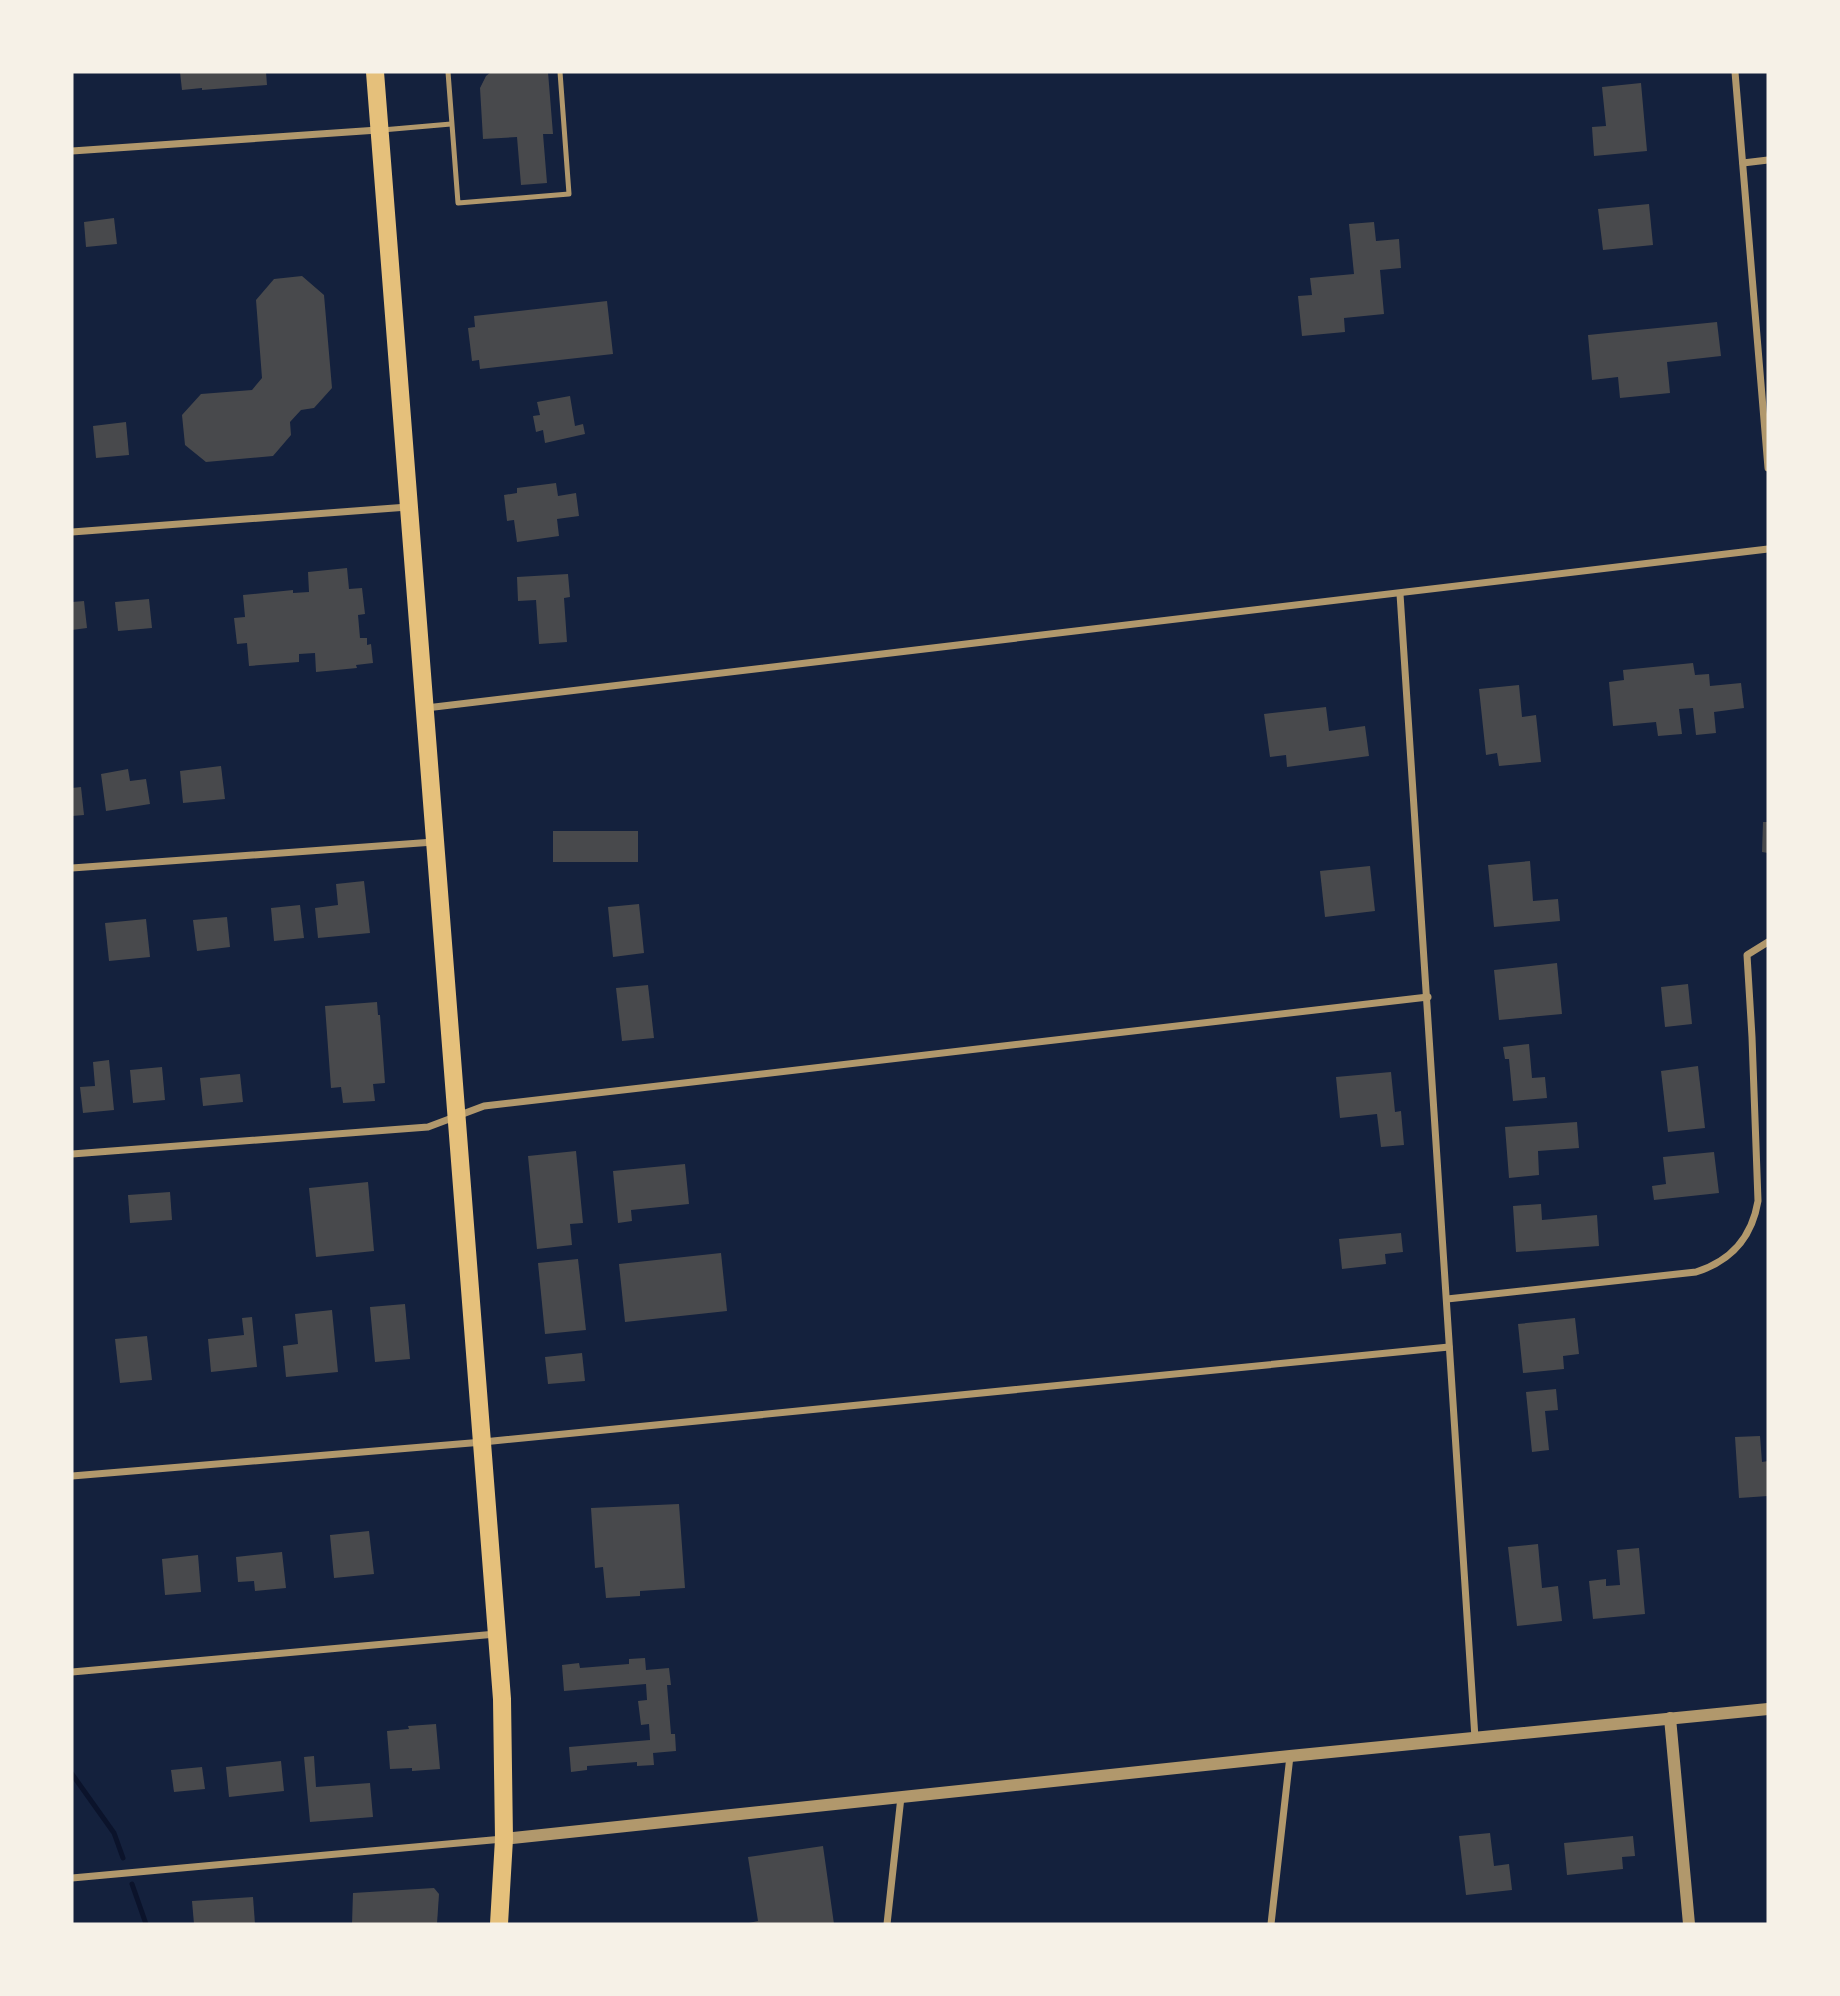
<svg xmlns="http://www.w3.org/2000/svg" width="1840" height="1996" font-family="'Noto Serif',serif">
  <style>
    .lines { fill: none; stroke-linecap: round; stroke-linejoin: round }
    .stream { stroke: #0b132b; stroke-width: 5 }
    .building { fill: #48494c }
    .service { stroke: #b1986c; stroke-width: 5 }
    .minor { stroke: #b1986c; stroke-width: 7 }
    .tertiary { stroke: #b1986c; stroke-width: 12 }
    .primary { stroke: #e5c07b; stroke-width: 18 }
  </style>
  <rect width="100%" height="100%" fill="#14213d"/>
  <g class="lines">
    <g class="stream">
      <polyline points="72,1774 114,1833 123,1858"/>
      <polyline points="132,1884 146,1924"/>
    </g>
  </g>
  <g class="building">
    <polygon points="180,72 266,72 267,85 202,90 202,88 182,90"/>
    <polygon points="491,72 548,72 553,134 543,134 547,183 521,185 517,137 483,139 480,88 486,76"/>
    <polygon points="1641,83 1647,151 1594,156 1592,127 1606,126 1602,87"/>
    <polygon points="1649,204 1653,245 1603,250 1598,209"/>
    <polygon points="114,218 117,244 86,247 84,222"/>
    <polygon points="1374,222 1376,241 1399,239 1401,268 1380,270 1384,314 1344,318 1345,332 1302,336 1298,296 1312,295 1310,278 1354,274 1349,224"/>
    <polygon points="302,276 324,295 332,388 314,408 301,410 290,422 291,435 273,456 206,462 185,445 182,415 201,394 252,390 262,378 256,300 274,279"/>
    <polygon points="607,301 613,354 480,369 479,360 472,361 468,328 475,327 474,316"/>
    <polygon points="1717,322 1721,356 1667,362 1670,393 1620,398 1618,377 1592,380 1588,335"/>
    <polygon points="570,396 575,426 583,424 585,434 545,443 543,430 536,432 533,416 540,415 537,402"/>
    <polygon points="126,422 129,455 96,458 93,426"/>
    <polygon points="556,483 558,496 576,493 579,516 557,519 559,536 517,542 514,520 507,521 504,495 517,493 517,488"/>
    <polygon points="347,568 349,589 362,588 365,614 358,615 360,638 367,638 367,645 371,644 373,663 356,665 357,668 316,672 315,653 299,654 299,662 249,666 247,643 237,644 234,618 245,617 243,595 293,590 293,593 309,592 308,572"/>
    <polygon points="568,574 570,597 564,598 567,642 539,644 536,600 518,601 517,577"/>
    <polygon points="149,599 152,628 118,631 115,602"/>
    <polygon points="84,601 87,628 72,630 72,602"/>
    <polygon points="1693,663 1695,675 1709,674 1710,686 1741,683 1744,708 1714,712 1716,733 1696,735 1693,708 1679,709 1682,734 1658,736 1656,722 1613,726 1609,682 1624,680 1623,670"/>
    <polygon points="1519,685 1522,717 1536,715 1541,762 1499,766 1497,753 1486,755 1479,689"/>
    <polygon points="1326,707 1329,731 1365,726 1369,756 1287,767 1286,755 1270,757 1264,714"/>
    <polygon points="221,766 225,799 183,803 180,771"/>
    <polygon points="128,769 130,781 146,779 150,804 106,811 101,774"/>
    <polygon points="81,787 84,815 72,816 72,788"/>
    <polygon points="1763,822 1768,822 1768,853 1762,852"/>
    <rect x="553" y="831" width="85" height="31"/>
    <polygon points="1530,861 1533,901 1558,899 1560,921 1494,927 1488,865"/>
    <polygon points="1370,866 1375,911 1325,917 1320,871"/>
    <polygon points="364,881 370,933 318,938 315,908 338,905 336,884"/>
    <polygon points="639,904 644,953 613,957 608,907"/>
    <polygon points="300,905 304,938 274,941 271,908"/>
    <polygon points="227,917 230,947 197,951 193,920"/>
    <polygon points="146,919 150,957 109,961 105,923"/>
    <polygon points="1557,963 1562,1014 1499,1020 1494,970"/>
    <polygon points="1688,984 1692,1024 1665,1027 1661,987"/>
    <polygon points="648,985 654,1038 622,1041 616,988"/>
    <polygon points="377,1002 378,1015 380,1015 385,1083 373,1084 375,1101 343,1103 341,1087 331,1088 325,1006"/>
    <polygon points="1529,1044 1532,1078 1545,1077 1547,1098 1513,1101 1509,1059 1505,1059 1503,1047"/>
    <polygon points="109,1060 114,1110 83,1113 80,1087 95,1086 93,1062"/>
    <polygon points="1698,1066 1705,1128 1668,1132 1661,1071"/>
    <polygon points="162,1067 165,1100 133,1103 130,1070"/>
    <polygon points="1391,1072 1395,1112 1401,1111 1404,1145 1381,1147 1377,1114 1340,1118 1336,1077"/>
    <polygon points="240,1074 243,1102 203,1106 200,1078"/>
    <polygon points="1577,1122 1579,1148 1538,1151 1539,1175 1509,1178 1505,1127"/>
    <polygon points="576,1151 583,1223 570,1224 572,1245 537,1249 528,1156"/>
    <polygon points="1714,1152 1719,1193 1654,1200 1652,1186 1666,1184 1663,1157"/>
    <polygon points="685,1164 689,1204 631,1210 632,1221 618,1223 613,1171"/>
    <polygon points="368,1182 374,1251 316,1257 309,1188"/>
    <polygon points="170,1192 172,1220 130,1223 128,1195"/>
    <polygon points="1541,1204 1542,1220 1597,1215 1599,1246 1516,1252 1513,1206"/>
    <polygon points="1401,1233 1403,1252 1385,1254 1386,1264 1342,1269 1339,1239"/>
    <polygon points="721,1253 727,1311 625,1322 619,1264"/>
    <polygon points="578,1259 586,1330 545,1334 538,1263"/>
    <polygon points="405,1304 410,1359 375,1362 370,1307"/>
    <polygon points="332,1310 338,1372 286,1377 283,1346 298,1344 295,1314"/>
    <polygon points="252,1317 257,1367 211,1372 208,1339 244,1335 242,1318"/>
    <polygon points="1575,1318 1579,1354 1563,1356 1564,1369 1523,1373 1518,1324"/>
    <polygon points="147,1336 152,1380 120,1383 115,1339"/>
    <polygon points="582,1353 585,1381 548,1384 545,1357"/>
    <polygon points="1556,1389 1558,1410 1545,1411 1549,1450 1532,1452 1526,1392"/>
    <polygon points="1760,1436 1762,1462 1768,1461 1768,1496 1739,1498 1735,1437"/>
    <polygon points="679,1504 685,1588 640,1591 640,1596 606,1598 603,1567 595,1568 591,1508"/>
    <polygon points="369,1531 374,1574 334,1578 330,1535"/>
    <polygon points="1538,1544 1542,1588 1558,1586 1562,1621 1517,1626 1508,1547"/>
    <polygon points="1639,1548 1645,1614 1593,1619 1589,1581 1606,1579 1606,1586 1620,1585 1617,1550"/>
    <polygon points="282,1552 286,1588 255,1591 254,1581 238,1582 236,1557"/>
    <polygon points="198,1555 201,1592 165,1595 162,1559"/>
    <polygon points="645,1658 646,1670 669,1668 671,1685 667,1685 671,1734 675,1734 676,1751 653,1753 654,1765 637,1766 637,1762 587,1766 587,1770 571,1772 569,1747 650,1740 649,1724 641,1725 638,1701 647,1700 646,1684 564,1691 562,1665 579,1663 580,1668 629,1664 629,1659"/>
    <polygon points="436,1724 440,1769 412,1771 412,1768 390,1769 387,1731 409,1729 408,1726"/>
    <polygon points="314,1756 316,1787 370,1783 373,1817 310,1822 304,1757"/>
    <polygon points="281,1761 284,1791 229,1797 226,1767"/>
    <polygon points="202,1767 205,1789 174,1792 171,1770"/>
    <polygon points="1490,1833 1494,1866 1509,1864 1512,1890 1466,1895 1459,1836"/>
    <polygon points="1633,1836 1635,1856 1622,1857 1623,1869 1567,1875 1564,1843"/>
    <polygon points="823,1846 834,1924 749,1924 749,1923 758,1921 748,1857"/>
    <polygon points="434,1888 439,1894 437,1924 352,1924 353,1893"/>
    <polygon points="253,1897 255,1924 194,1924 192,1901"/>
  </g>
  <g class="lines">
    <g class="service">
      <polyline points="448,72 458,203 569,194 560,72"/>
      <polyline points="382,130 451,124"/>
    </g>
    <g class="minor">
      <polyline points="1735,72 1768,468"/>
      <polyline points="72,151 378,130"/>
      <polyline points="1743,163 1768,160"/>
      <polyline points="72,532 408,507"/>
      <polyline points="1400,594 1475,1738"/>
      <polyline points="426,708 1768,549"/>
      <polyline points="72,868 434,842"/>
      <polyline points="72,1154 428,1127 484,1106 1428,997"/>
      <path d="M1447,1299L1696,1272C1731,1261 1752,1237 1758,1201L1752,1037L1747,955L1768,942"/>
      <polyline points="72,1476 483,1442 1449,1347"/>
      <polyline points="72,1672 496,1634"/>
      <polyline points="72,1878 503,1839"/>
      <polyline points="887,1924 901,1797"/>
      <polyline points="1271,1924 1290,1756"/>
    </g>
    <g class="tertiary">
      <polyline points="1670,1718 1689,1924"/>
      <polyline points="504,1839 1290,1756 1768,1709"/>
    </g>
    <polyline class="primary" points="375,72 502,1699 504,1839 499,1924"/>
  </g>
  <rect width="1840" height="1996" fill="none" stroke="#f6f1e7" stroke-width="147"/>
</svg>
